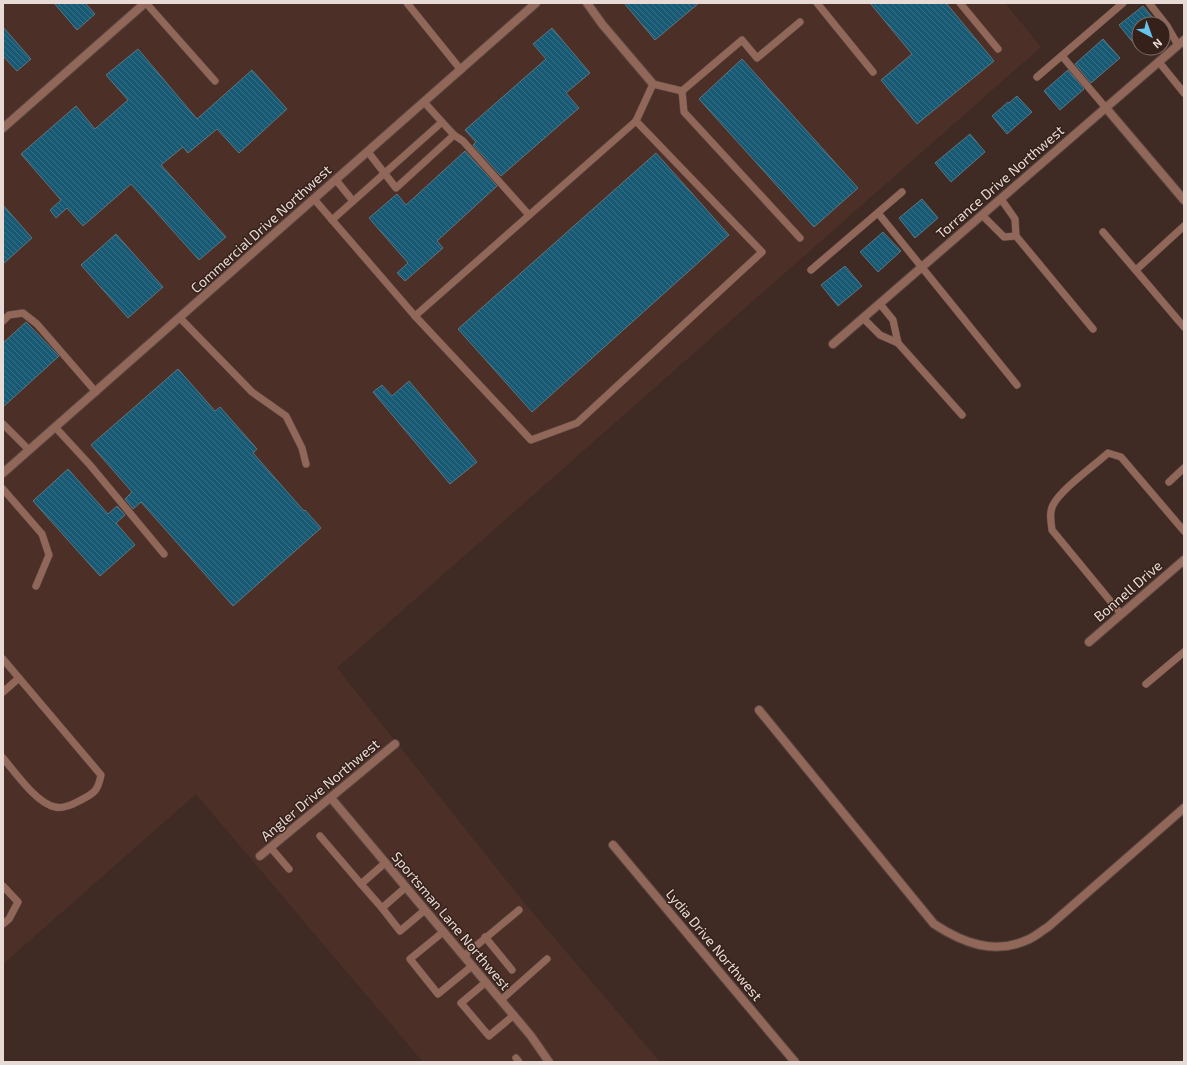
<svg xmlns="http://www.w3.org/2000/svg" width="1187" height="1065" font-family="'Exo 2',sans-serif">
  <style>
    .built { fill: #4c3027 }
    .building { fill: url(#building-back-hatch); stroke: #5d7581 }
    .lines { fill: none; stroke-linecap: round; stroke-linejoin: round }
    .lane-casing { stroke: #5a4740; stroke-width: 8 }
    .street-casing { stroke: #5a4740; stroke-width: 10 }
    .lane { stroke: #906759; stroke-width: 7 }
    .street { stroke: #906759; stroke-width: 8 }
    .labels { text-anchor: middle; stroke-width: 3; stroke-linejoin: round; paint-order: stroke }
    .street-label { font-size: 14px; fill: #e8dad5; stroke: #35211a }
  </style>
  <defs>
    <pattern id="building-back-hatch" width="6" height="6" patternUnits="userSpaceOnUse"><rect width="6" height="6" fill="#185973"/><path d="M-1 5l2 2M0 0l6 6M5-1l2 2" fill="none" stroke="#3a7086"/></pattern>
  </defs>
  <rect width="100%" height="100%" fill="#3f2b24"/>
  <polygon class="built" points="3,3 1005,3 1041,47 337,668 522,900 660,1062 423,1062 196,794 3,964"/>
  <g class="building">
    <polygon points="54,3 85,3 95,14 77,30"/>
    <polygon points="624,3 699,3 655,40"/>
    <polygon points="870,3 946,3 994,61 917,124 881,80 912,54"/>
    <polygon points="1143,6 1158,24 1139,24 1139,50 1119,25"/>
    <polygon points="3,27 31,59 17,71 3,56"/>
    <polygon points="552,28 590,73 566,93 579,108 501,176 473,145 476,142 465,130 546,59 533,44"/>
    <polygon points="1103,39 1120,58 1091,83 1075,64"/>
    <polygon points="138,49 197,119 252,70 287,109 239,153 217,129 188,153 183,147 161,165 226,237 199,260 131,184 83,226 67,208 56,218 50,210 61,200 21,154 76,106 95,129 128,100 106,75"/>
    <polygon points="742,59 858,188 814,227 699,99"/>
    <polygon points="1068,70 1084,89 1060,110 1044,91"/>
    <polygon points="1017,96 1032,112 1007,134 992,116 1008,102 1009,103"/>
    <polygon points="970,134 985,152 951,182 935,163"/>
    <polygon points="465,151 497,186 437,241 443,248 405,281 397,273 408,263 369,218 397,194 406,205"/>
    <polygon points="656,153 729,235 532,412 458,329"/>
    <polygon points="922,199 938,218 915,238 899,218"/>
    <polygon points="3,205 32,238 3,264"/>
    <polygon points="883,232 901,251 878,272 860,252"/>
    <polygon points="116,234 163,287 128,318 81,265"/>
    <polygon points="845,266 862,286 838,306 821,285"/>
    <polygon points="26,322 59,356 3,407 3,343"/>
    <polygon points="178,369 215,411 220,407 257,449 253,453 304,511 305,510 321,528 233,606 141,502 133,509 125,499 132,492 91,445"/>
    <polygon points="409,381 477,462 450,484 373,392 382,385 392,396"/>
    <polygon points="68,469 108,514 117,506 125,515 116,523 135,545 100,576 33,501"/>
  </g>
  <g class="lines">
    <defs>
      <g id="lane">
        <polyline points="146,3 215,81"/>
        <polyline points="407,3 461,70"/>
        <polyline points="817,3 873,72"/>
        <polyline points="960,3 998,49"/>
        <polyline points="1149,3 1167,26 1178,45"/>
        <polyline points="1062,56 1106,108"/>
        <polyline points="1159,62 1184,93"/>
        <polyline points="1037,77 1123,3"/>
        <polyline points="682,91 684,112 800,238"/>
        <polyline points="424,102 442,122"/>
        <polyline points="454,135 463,141 529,215"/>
        <polyline points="336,180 353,201"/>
        <polyline points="314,199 415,316 531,440 577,423 762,252 636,121"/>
        <polyline points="1001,199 1015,219 1016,236 1093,329"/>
        <polyline points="878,213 1017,385"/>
        <polyline points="982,215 1004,237 1016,236"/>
        <polyline points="332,220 442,122 454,135 396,188 368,152"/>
        <polyline points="1103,232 1184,327"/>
        <polyline points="811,270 902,192"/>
        <polyline points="1136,270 1184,226"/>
        <polyline points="880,304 893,320 898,343 962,415"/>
        <polyline points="415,316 636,121 653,84 682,91 742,40 757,58 800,22"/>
        <polyline points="180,318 252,392 286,416 302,448 306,464"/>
        <polyline points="863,318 880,335 898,343"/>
        <polyline points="3,321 9,315 23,313 37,324 96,392"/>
        <polyline points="3,424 29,450"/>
        <polyline points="55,427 90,465 164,554"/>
        <polyline points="1169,482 1184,468"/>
        <polyline points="3,489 42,534 49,555 36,586"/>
        <path d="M1121,614L1052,530C1051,521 1049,513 1053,505C1061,489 1094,466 1108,453L1121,457L1184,531"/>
        <polyline points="3,659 19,678"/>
        <polyline points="1146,684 1184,652"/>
        <path d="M3,692L19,678L101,775C98,790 95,793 81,800C73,804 64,809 55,807C36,803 15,772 3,758"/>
        <polyline points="320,836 361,884 385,863"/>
        <polyline points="271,848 289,869"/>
        <polyline points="361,884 382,908 406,887"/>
        <polyline points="3,886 18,902 9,919 3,924"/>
        <polyline points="382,908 400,931 425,910"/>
        <polyline points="443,932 410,959 438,994 472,966"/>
        <polyline points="485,937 512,970"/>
        <polyline points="464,956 519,910"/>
        <polyline points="486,982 461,1003 489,1036 514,1015"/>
        <polyline points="501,1000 547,959"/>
        <polyline points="516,1058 519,1062"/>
      </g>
      <g id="street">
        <polyline points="587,3 602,24 653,84"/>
        <polyline points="1106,108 1184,200"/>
        <polyline points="3,128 145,3"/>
        <polyline points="833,344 1184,40"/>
        <polyline points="3,473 536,3"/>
        <polyline points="1089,642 1184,560"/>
        <path d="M759,710L934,924C963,943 994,955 1027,940C1035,937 1041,931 1048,927L1184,808"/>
        <polyline points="331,798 531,1036 549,1062"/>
        <polyline points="613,845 795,1062"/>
        <polyline points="260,856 395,744"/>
      </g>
    </defs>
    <use href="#lane" class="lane-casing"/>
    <use href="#street" class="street-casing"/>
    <use href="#lane" class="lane"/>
    <use href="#street" class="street"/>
  </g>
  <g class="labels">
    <g class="street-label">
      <text transform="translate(1000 182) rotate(-41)" y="5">Torrance Drive Northwest</text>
      <text transform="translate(261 229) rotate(-42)" y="5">Commercial Drive Northwest</text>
      <text transform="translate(1128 591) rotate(-41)" y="5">Bonnell Drive</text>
      <text transform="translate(320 790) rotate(-40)" y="5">Angler Drive Northwest</text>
      <text transform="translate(451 921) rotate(50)" y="5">Sportsman Lane Northwest</text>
      <text transform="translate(714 945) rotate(50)" y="5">Lydia Drive Northwest</text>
    </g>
  </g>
  <rect width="1187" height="1065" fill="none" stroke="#e8dad5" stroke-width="8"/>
  <g transform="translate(1151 36) rotate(139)"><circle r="19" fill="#35211a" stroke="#7d6b65"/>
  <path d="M0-3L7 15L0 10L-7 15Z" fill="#66c4ef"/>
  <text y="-6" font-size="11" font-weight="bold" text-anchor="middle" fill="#e8dad5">N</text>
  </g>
</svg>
